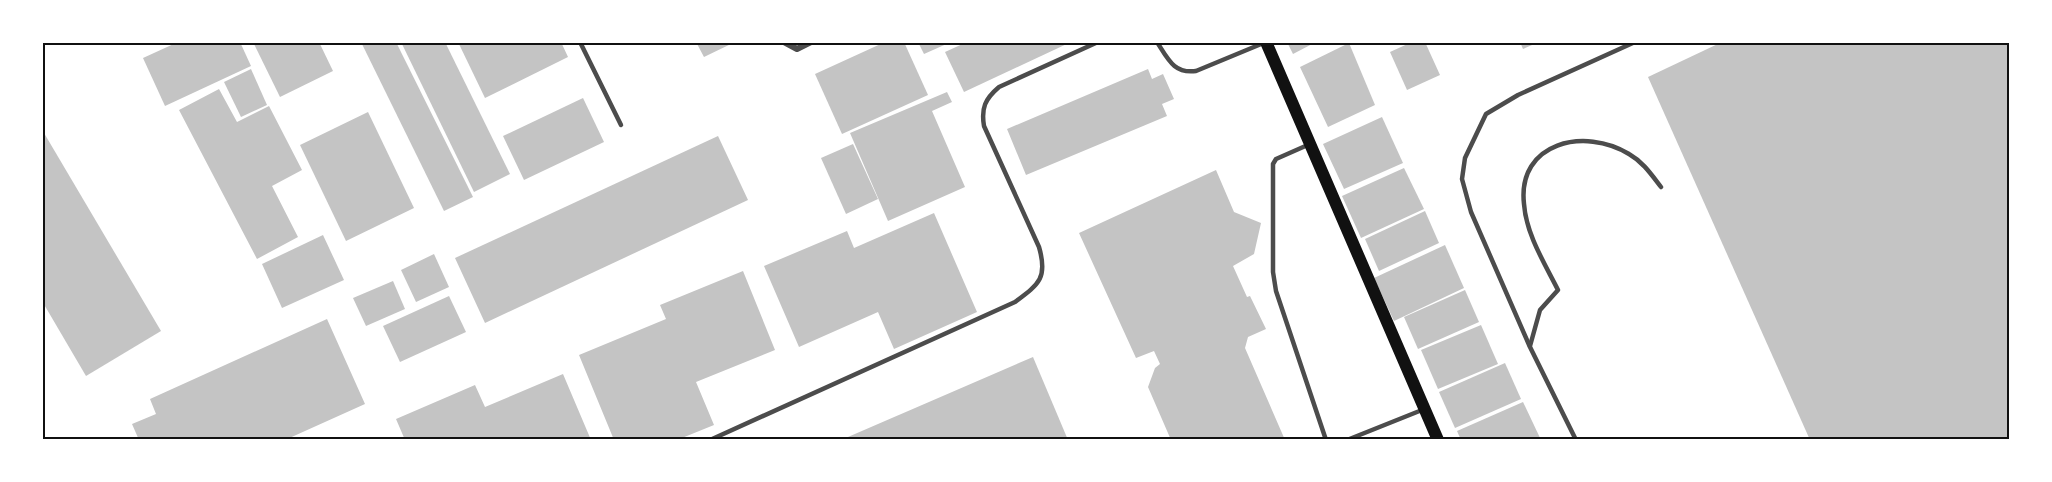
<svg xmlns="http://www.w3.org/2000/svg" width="2052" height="482" font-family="'Space Grotesk',sans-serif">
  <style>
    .building { fill: #c4c4c4 }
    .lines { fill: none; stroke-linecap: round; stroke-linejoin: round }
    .service { stroke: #4c4c4c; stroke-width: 4.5 }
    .minor { stroke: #4c4c4c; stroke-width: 6 }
    .secondary { stroke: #111; stroke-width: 12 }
    .neatline { fill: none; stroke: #111; stroke-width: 2 }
  </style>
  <rect width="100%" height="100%" fill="#fff"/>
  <g class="building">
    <polygon points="178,42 240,42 251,66 165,106 143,58"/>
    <polygon points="253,42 319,42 333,71 280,97"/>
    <polygon points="361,42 396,42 473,197 444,211"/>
    <polygon points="401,42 445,42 510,174 474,192"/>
    <polygon points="458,42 561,42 568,57 485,98"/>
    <polygon points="696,42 735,42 704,57"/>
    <polygon points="885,42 904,42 928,95 842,134 815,74"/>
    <polygon points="918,42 951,42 924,54"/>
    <polygon points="967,42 1071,42 964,92 945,52"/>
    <polygon points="1287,42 1316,42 1293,54"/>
    <polygon points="1412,42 1425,42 1440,75 1407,90 1390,52"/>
    <polygon points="1520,42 1539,42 1523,49"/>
    <polygon points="1722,42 2010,42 2010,440 1810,440 1648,77"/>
    <polygon points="1349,43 1375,105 1328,127 1300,67"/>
    <polygon points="251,69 267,105 241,117 224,82"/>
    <polygon points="1148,69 1152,79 1163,74 1174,99 1162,104 1167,116 1026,175 1007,129"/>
    <polygon points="219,89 237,122 269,106 302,170 272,186 298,237 257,259 179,110"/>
    <polygon points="947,92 952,102 932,111 965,187 888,221 850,133"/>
    <polygon points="583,98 604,142 524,180 503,136"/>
    <polygon points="368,112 414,208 346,241 300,145"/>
    <polygon points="1382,117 1403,163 1344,189 1323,144"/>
    <polygon points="44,133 161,331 86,376 42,301 42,134"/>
    <polygon points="718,136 748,200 485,323 455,258"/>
    <polygon points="853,144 878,199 846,214 821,158"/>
    <polygon points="1404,168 1424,209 1361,238 1342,196"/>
    <polygon points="1216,170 1234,212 1261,223 1254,254 1233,266 1247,297 1250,296 1266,329 1248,337 1245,348 1285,440 1171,440 1148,387 1155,368 1160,364 1154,351 1136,358 1079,233"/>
    <polygon points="1425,211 1439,243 1379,271 1365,239"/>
    <polygon points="934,213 977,312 894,349 878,312 799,347 764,266 847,231 854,248"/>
    <polygon points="323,235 344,280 282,308 262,264"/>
    <polygon points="1445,245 1464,288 1394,321 1374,278"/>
    <polygon points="434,254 449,287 416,302 401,270"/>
    <polygon points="743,271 775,350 696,382 714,425 677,440 614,440 579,355 666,319 660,305"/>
    <polygon points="393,281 405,309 366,326 353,298"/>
    <polygon points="1465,290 1479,322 1418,349 1404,317"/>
    <polygon points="449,296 466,332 400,362 383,326"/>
    <polygon points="327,319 365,404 285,440 139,440 132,424 156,414 150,399"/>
    <polygon points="1481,325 1498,364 1438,389 1421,350"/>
    <polygon points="1033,357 1068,440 841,440"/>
    <polygon points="1505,363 1521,399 1455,428 1439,392"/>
    <polygon points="563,374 591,440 405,440 396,419 475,385 485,407"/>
    <polygon points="1523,402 1541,440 1461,440 1457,431"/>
  </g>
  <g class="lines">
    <g class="service">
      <polyline points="580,42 621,125"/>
      <path d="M1157,42C1168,59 1174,74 1196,71L1266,42"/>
      <polyline points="1310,144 1276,159 1273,164 1273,272 1276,291 1326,440"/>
      <path d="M1530,346L1540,310L1558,290C1545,264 1526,234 1524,204C1517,142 1585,127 1629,154C1643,162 1651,174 1661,187"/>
      <path d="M710,440L1015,302C1039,284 1048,278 1039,247L984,126C981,108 985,99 999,87L1098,42"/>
      <polyline points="1347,440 1422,410"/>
      <polyline points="1576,440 1530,347 1471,212 1462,179 1465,158 1486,114 1518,95 1635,42"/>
    </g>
    <polyline class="minor" points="784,42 797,49 811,42"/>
    <polyline class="secondary" points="1266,42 1438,440"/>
  </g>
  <rect width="2052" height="482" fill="none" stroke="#ffffff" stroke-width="87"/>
  <rect x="44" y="44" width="1964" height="394" class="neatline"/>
</svg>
